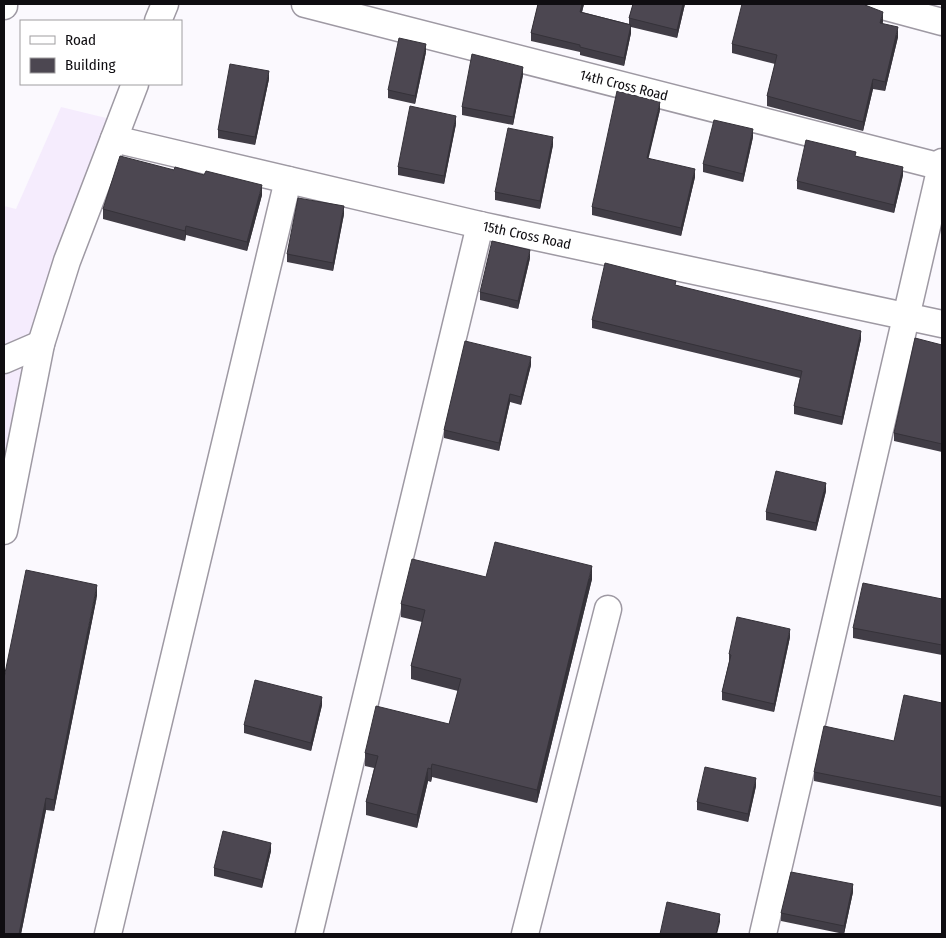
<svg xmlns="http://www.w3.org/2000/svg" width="946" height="938" font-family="'Fira Sans Condensed',sans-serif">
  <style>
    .education { fill: #f5ecfd }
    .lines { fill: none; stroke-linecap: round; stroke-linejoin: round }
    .minor-casing { stroke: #9e99a3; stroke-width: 29 }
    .minor { stroke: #fff; stroke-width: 26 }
    .wall { fill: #413d46 }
    .shaded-wall { fill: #353239 }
    .building { fill: #4c4751; stroke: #353239 }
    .labels { text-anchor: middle; stroke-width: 5; stroke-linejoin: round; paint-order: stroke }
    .street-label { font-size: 14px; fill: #0f0d11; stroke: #fff }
  </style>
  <rect width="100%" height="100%" fill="#fbf9fe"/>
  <polygon class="education" points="61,107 131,124 72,272 4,505 4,206 16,209"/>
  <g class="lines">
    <defs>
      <g id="minor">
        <polyline points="305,4 942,167"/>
        <polyline points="875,4 942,22"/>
        <polyline points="4,6 4,4"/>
        <polyline points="158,21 165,4"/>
        <polyline points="114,139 480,225 942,324"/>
        <polyline points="4,360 41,344"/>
        <polyline points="4,531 41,344 67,261 135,84"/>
        <polyline points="108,934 288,180"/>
        <polyline points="309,934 480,225"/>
        <polyline points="525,934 608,609"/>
        <polyline points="763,934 942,162"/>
      </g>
    </defs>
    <use href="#minor" class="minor-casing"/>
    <use href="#minor" class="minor"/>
  </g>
  <g class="wall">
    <polygon points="535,4 584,4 582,12 629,24 629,18 633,4 685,4 677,38 631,27 631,33 624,66 580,55 580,52 531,41 531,33 538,4"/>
    <polygon points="865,5 883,22 882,23 898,37 885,91 873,89 863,131 767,106 767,96 775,64 732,53 732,44"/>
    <polygon points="426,52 415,104 388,98 388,90"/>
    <polygon points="523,75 513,125 462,115 462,107"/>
    <polygon points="269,79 255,145 218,138 218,130"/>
    <polygon points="660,110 648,158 695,177 681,236 592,215 592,207"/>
    <polygon points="456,124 444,184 398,175 398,167"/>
    <polygon points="753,137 743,182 703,172 703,164"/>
    <polygon points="553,145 540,209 495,200 495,192"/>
    <polygon points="856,156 903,175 894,213 797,189 797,181"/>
    <polygon points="262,195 247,251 186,235 185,241 103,219 103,209"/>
    <polygon points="344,214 333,271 287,262 287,254"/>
    <polygon points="530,258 518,309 480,300 480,292"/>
    <polygon points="676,285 861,339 842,425 794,414 794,406 800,378 592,328 592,320"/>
    <polygon points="942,345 942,452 894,441 894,433"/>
    <polygon points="531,365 521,405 510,402 499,451 444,438 444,430"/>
    <polygon points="826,491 816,531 766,520 766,512"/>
    <polygon points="486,577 592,579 537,803 432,777 431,782 428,781 417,828 366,815 366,802 374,768 365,766 365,753 449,724 458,691 411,679 411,666 422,622 401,617 401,604"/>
    <polygon points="97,596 54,811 46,810 21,934 4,934"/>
    <polygon points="942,599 942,655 853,638 853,628"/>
    <polygon points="790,637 774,712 722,700 722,692 729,662 729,654"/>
    <polygon points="942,703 942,807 814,781 814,772 894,741"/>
    <polygon points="322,705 311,751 244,733 244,725"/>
    <polygon points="756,786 748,822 697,810 697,802"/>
    <polygon points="271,851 262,888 214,876 214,868"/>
    <polygon points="853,892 844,934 781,921 781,913"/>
  </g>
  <g class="shaded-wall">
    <polygon points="582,4 584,4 580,20 580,12"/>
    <polygon points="683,4 685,4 677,38 677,30"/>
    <polygon points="883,12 883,22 880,32 880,23"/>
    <polygon points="631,25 631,33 624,66 624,58"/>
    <polygon points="898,27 898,37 885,91 885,82"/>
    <polygon points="426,44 426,52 415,104 415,96"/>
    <polygon points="523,67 523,75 513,125 513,117"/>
    <polygon points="269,71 269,79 255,145 255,137"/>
    <polygon points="873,79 873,89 863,131 863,122"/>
    <polygon points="660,102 660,110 647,165 647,158"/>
    <polygon points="456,116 456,124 444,184 444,176"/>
    <polygon points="753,129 753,137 743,182 743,174"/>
    <polygon points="553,137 553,145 540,209 540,201"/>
    <polygon points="903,167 903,175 894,213 894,205"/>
    <polygon points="695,169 695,177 681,236 681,228"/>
    <polygon points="262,185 262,195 247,251 247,242"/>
    <polygon points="344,206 344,214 333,271 333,263"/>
    <polygon points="186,226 186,235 185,241 185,231"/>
    <polygon points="530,250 530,258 518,309 518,301"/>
    <polygon points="861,331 861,339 842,425 842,417"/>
    <polygon points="531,357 531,365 521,405 521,397"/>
    <polygon points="510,394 510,402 499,451 499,443"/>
    <polygon points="826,483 826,491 816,531 816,523"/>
    <polygon points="592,566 592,579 537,803 537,790"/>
    <polygon points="97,585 97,596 54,811 54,800"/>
    <polygon points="790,629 790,637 774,712 774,704"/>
    <polygon points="322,697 322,705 311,751 311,743"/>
    <polygon points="432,764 432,777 431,782 431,769"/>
    <polygon points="428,768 428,781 417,828 417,815"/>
    <polygon points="756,778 756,786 748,822 748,814"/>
    <polygon points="46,798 46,810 21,934 19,934"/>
    <polygon points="271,843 271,851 262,888 262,880"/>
    <polygon points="853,884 853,892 844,934 844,926"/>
    <polygon points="720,914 720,922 717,934 716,934"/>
  </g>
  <g class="building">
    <polygon points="538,4 582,4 580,12 631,25 624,58 580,47 580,45 531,33"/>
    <polygon points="633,4 683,4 677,30 629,18"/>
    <polygon points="742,4 864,4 865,5 883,12 880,23 898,27 885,82 873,79 863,122 767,96 777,55 732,44"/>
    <polygon points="399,38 426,44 415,96 388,90"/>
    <polygon points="472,54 523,67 513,117 462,107"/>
    <polygon points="230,64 269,71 255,137 218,130"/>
    <polygon points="617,91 660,102 647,158 695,169 681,228 592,207"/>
    <polygon points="410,106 456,116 444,176 398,167"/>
    <polygon points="714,120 753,129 743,174 703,164"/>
    <polygon points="508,128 553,137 540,201 495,192"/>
    <polygon points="806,140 856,152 855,156 903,167 894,205 797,181"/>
    <polygon points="120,156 174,170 175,167 204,175 206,171 262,185 247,242 186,226 185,231 103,209"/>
    <polygon points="298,198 344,206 333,263 287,254"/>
    <polygon points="492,241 530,250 518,301 480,292"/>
    <polygon points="605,263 676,281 675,285 861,331 842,417 794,406 802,371 592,320"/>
    <polygon points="915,338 942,345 942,444 894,433"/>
    <polygon points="465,341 531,357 521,397 510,394 499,443 444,430"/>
    <polygon points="776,471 826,483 816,523 766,512"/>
    <polygon points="495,542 592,566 537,790 432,764 431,769 428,768 417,815 366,802 378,756 365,753 376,706 449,724 461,679 411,666 425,610 401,604 412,559 486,577"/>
    <polygon points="26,570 97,585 54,800 46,798 19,934 4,934 4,678"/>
    <polygon points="863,583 942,599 942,645 853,628"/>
    <polygon points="737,617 790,629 774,704 722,692 731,655 729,654"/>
    <polygon points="255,680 322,697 311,743 244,725"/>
    <polygon points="904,695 942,703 942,797 814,772 824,726 894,741"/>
    <polygon points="705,767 756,778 748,814 697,802"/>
    <polygon points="223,831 271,843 262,880 214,868"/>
    <polygon points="791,872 853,884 844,926 781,913"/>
    <polygon points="667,902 720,914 716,934 660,934"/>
  </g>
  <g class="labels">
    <g class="street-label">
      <text transform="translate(624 85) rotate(14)" y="5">14th Cross Road</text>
      <text transform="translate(527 235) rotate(12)" y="5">15th Cross Road</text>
    </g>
  </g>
  <rect width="946" height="938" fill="none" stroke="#0f0d11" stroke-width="10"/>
  <rect x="20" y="20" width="162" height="65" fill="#ffffff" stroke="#9f9ea0"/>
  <rect x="30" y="36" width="25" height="8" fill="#ffffff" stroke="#9f9ea0"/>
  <text x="65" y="45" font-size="15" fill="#0f0d11">Road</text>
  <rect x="30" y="58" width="25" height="15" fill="#4c4751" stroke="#9f9ea0"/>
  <text x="65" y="70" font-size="15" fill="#0f0d11">Building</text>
</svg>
